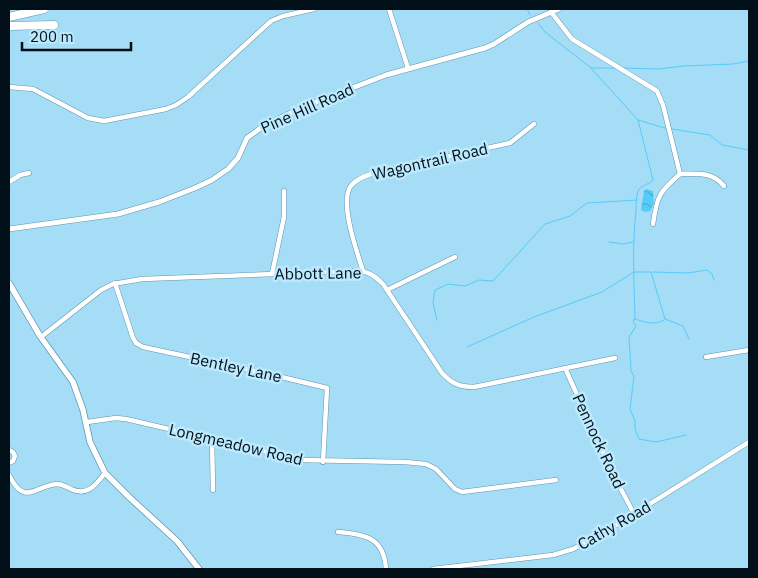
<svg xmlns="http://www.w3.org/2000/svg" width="758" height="578" font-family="'IBM Plex Sans',sans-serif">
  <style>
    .water { fill: url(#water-waves) }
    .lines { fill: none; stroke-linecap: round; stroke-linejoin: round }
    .stream { stroke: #55cbf9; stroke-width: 1 }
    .minor-casing { stroke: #5f95ad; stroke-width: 5.5 }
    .tertiary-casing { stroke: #5f95ad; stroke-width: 6 }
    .secondary-casing { stroke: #5f95ad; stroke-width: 7 }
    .motorway-casing { stroke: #5f95ad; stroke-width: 9 }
    .minor { stroke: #fff; stroke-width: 4.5 }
    .tertiary { stroke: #fff; stroke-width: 5 }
    .secondary { stroke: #fff; stroke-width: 5.5 }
    .motorway { stroke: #fff; stroke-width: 8 }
    .labels { text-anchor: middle; stroke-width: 5; stroke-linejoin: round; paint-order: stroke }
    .street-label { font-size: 16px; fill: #000f18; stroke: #bce9fd }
  </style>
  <defs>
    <pattern id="water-waves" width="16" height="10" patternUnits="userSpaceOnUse" patternTransform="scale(1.25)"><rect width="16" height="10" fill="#55cbf9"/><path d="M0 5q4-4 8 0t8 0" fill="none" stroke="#48add5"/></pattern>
  </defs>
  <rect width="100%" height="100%" fill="#a5ddf7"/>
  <polygon class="water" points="646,189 653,191 654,203 650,211 645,212 641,210 644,191"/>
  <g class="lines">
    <g class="stream">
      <polyline points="527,9 530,15"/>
      <path d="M538,23L545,32L590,67L638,120L653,180C649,185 642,184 638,191C636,197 636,205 636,211C632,246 634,282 635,317L633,322L636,326L629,337L631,371L634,376L630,409L635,421V429L639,439L656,442L686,435"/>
      <polyline points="591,68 617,68"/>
      <polyline points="623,68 658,69 684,66 733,64 749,61"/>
      <polyline points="638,120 668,129"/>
      <polyline points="672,129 710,135 722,145 749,150"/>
      <polyline points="609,242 623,244 633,242"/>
      <polyline points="653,272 688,273 707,270 712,274 714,280"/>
      <path d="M635,319C645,322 655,326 664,320"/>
      <polyline points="437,320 433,303 435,290 448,284 465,286 479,280 493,281 545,224 570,216 587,203 637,200"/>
      <polyline points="467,347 534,317 602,292 634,272 651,272 665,319 683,326 689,339"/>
    </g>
    <defs>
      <g id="minor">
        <polyline points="389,9 408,68"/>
        <path d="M551,12L572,39L657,91L663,105L680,174C697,174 712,171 724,186"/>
        <polyline points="9,87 33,89 88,118 104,121 166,109 176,105 188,97 271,21 283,16 314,9"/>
        <polyline points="9,182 20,175 29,173"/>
        <path d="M653,224C657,196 659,192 680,174"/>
        <path d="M363,271C357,252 340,205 350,187C356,179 365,176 374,173L510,143L534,124"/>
        <polyline points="272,274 284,217 284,191"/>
        <polyline points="115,283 133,338 136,343 143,347 265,373 327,388 323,462"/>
        <polyline points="387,290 455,257"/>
        <path d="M41,337L101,290L113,284L142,279L355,271C368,271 374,275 383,284L442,373C452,384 460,387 474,387L615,358"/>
        <polyline points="706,357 749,350"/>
        <polyline points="565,368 611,470 634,514"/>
        <polyline points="87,422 116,418 126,419 302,460 405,462 426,464 436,469 455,489 462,492 556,480"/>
        <polyline points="212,439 213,490"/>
        <polyline points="9,450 13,452 15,456 13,461 9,463"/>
        <path d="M9,475C25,507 34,486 57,484C62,484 67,487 71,489C88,497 96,484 105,473"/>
        <path d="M338,532C366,534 384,538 386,569"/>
        <polyline points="433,569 553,555 573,549 600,535 749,442"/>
      </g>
      <polyline id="tertiary" points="9,229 118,214 159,202 195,188 212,180 228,169 238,158 247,138 265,125 308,105 386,75 485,48 494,44 528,22 559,9"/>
      <polyline id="secondary" points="9,283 40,336 73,382 83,410 90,442 105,473 129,497 177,541 199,569"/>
      <g id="motorway">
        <polyline points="9,17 44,9"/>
        <polyline points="9,26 54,25"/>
      </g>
    </defs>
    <use href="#minor" class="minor-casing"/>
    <use href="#tertiary" class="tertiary-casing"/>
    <use href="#secondary" class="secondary-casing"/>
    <use href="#motorway" class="motorway-casing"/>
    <use href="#minor" class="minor"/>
    <use href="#tertiary" class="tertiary"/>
    <use href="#secondary" class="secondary"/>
    <use href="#motorway" class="motorway"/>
  </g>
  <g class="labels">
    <g class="street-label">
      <text transform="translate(307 108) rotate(-24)" y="6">Pine Hill Road</text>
      <text transform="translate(430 161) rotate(-13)" y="6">Wagontrail Road</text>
      <text transform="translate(318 273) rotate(-1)" y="6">Abbott Lane</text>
      <text transform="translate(236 367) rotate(12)" y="6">Bentley Lane</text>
      <text transform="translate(599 441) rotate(65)" y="6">Pennock Road</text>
      <text transform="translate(236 444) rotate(13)" y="6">Longmeadow Road</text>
      <text transform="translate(614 525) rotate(-30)" y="6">Cathy Road</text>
    </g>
  </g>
  <rect width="758" height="578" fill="none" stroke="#000f18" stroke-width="20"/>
  <path d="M22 42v8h109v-8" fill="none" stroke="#000f18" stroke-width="2.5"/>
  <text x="30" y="42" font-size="15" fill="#000f18" stroke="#bce9fd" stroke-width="4" paint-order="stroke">200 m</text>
</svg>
